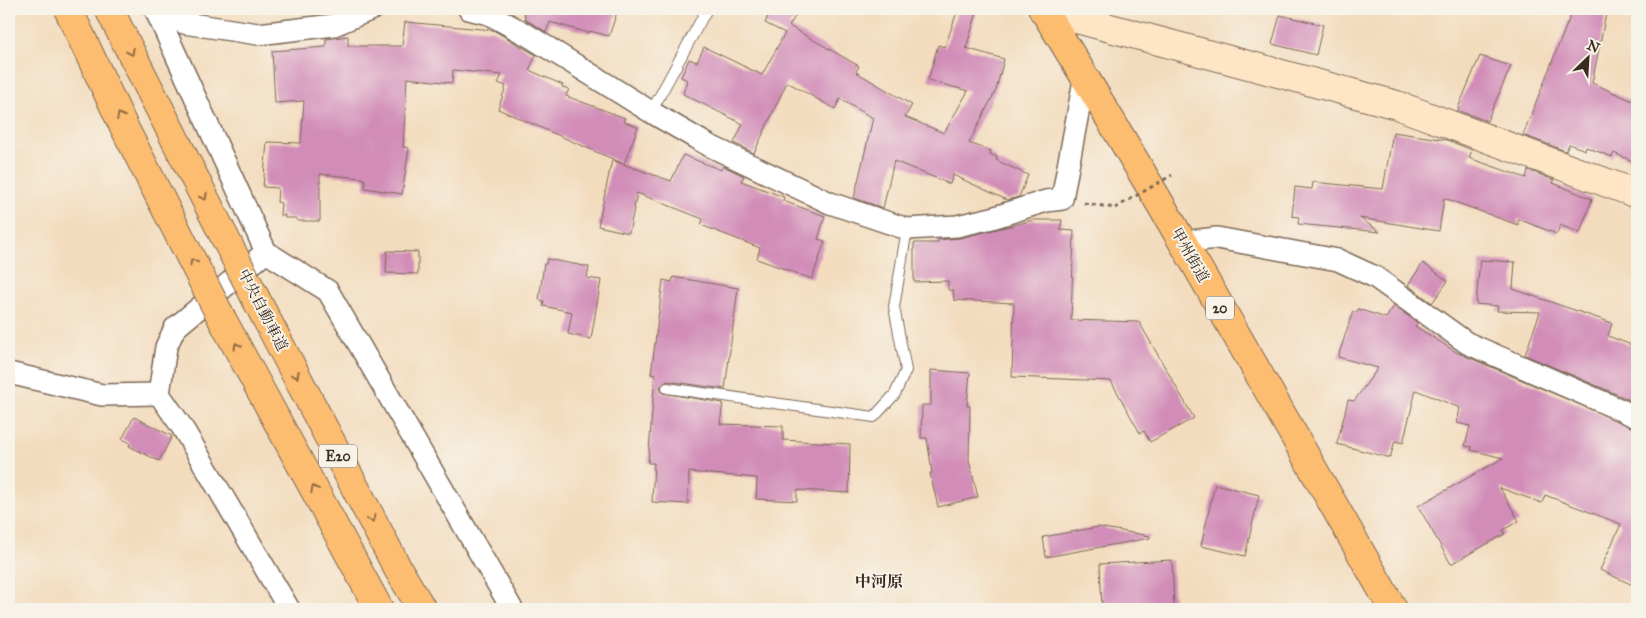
<svg xmlns="http://www.w3.org/2000/svg" width="1646" height="618" font-family="'IM FELL Great Primer','Noto Serif JP',serif">
  <style>
    .building { fill: #d18cb8 }
    .lines { fill: none; stroke-linecap: round; stroke-linejoin: round }
    .lane-casing { stroke: #7b6856; stroke-width: 12 }
    .street-casing { stroke: #7b6856; stroke-width: 24 }
    .secondary-casing { stroke: #7b6856; stroke-width: 30 }
    .highway-casing { stroke: #7b6856; stroke-width: 30 }
    .path { stroke: #7b6856; stroke-width: 3; stroke-dasharray: 4 4; stroke-linecap: butt }
    .lane { stroke: #fff; stroke-width: 10 }
    .street { stroke: #fff; stroke-width: 21 }
    .secondary { stroke: #fee5c5; stroke-width: 28 }
    .highway { stroke: #fcbd6f; stroke-width: 28 }
    .highway-bridge-casing { stroke: #7b6856; stroke-width: 30; stroke-linecap: butt }
    .path-bridge { stroke: #7b6856; stroke-width: 3; stroke-dasharray: 4 4; stroke-linecap: butt }
    .highway-bridge { stroke: #fcbd6f; stroke-width: 28 }
    .oneway { stroke: #926c42 }
    .labels { text-anchor: middle; stroke-width: 4; stroke-linejoin: round; paint-order: stroke }
    .shield { fill: #f7f3e8; stroke: #73665b; stroke-width: 1 }
    .shield-label { font-size: 14px; font-weight: bold; fill: #3b2a1e }
    .street-label { font-size: 15px; fill: #3b2a1e; stroke: #f7f3e8 }
    .neighbourhood-label { font-size: 16px; font-weight: bold; fill: #3b2a1e; stroke: #f7f3e8 }
  </style>
  <rect width="100%" height="100%" fill="#f7f3e8"/>
  <filter id="ink" filterUnits="userSpaceOnUse"><feTurbulence type="fractalNoise" baseFrequency=".02" numOctaves="2"/><feDisplacementMap in="SourceGraphic" scale="10" xChannelSelector="R" yChannelSelector="G"/><feConvolveMatrix kernelMatrix="1 2 1 2 8 2 1 2 1" color-interpolation-filters="sRGB"/></filter>
  <filter id="wash" filterUnits="userSpaceOnUse"><feTurbulence type="fractalNoise" baseFrequency=".0096" numOctaves="4" result="noise"/><feDisplacementMap in="SourceGraphic" scale="20" xChannelSelector="R" yChannelSelector="G"/><feGaussianBlur stdDeviation="1.12" result="paint"/><feColorMatrix in="noise" values="0 0 0 0 0 0 0 0 0 0 0 0 0 0 0 0 0 1.4 0 .05"/><feComposite in="paint" operator="in"/></filter>
  <g filter="url(#wash)">
    <rect width="100%" height="100%" fill="#f3dcbe"/>
    <g id="blocks">
      <g class="building">
        <polygon points="524,9 618,9 609,36 590,31 589,33 550,22 546,32 525,19"/>
        <polygon points="771,9 800,9 789,26 859,66 856,72 912,105 905,117 944,133 968,91 928,80 938,45 945,47 958,9 978,9 966,48 1004,59 996,90 969,143 991,151 990,154 997,157 996,160 1028,175 1019,197 1007,200 953,175 950,184 894,161 883,208 854,198 873,118 840,99 835,109 787,82 754,153 734,143 743,124 683,94 687,80 681,77 689,59 697,62 704,47 762,75 785,33 765,23"/>
        <polygon points="1573,9 1607,9 1592,83 1637,103 1637,163 1614,153 1612,157 1586,147 1585,150 1569,144 1566,151 1523,135"/>
        <polygon points="1280,15 1323,25 1316,55 1272,44"/>
        <polygon points="405,22 493,30 536,55 529,70 563,85 562,87 569,89 566,96 625,118 623,121 638,127 624,164 498,109 506,86 498,83 502,75 453,70 452,83 407,78 403,147 409,148 402,194 365,188 365,180 362,178 320,174 320,221 297,221 297,218 285,218 285,215 280,215 281,203 277,202 278,188 263,187 267,142 301,143 304,101 275,103 272,51 326,47 326,39 348,36 348,46 402,46"/>
        <polygon points="1480,56 1511,66 1487,121 1459,111 1458,108"/>
        <polygon points="1393,132 1447,140 1472,150 1469,158 1526,178 1528,170 1554,180 1553,183 1592,199 1580,233 1560,225 1557,234 1518,219 1518,225 1444,198 1439,231 1360,218 1380,232 1298,224 1299,217 1292,216 1295,187 1312,189 1313,182 1383,189"/>
        <polygon points="683,155 721,170 723,166 744,176 741,181 784,197 783,201 825,216 818,239 825,241 812,279 757,259 760,248 701,225 703,219 637,193 629,233 598,226 612,160 671,181"/>
        <polygon points="1034,220 1062,220 1060,230 1074,231 1071,320 1139,322 1194,418 1150,442 1144,431 1140,433 1111,381 1012,377 1014,303 954,300 953,290 948,290 948,281 914,282 914,243 938,243 938,240 960,238"/>
        <polygon points="387,251 418,252 418,274 386,273"/>
        <polygon points="547,259 589,267 587,278 601,280 591,339 568,334 572,312 543,306 544,301 539,300 544,264 546,264"/>
        <polygon points="1480,260 1515,262 1513,289 1612,323 1608,336 1637,347 1637,403 1525,355 1540,312 1497,311 1498,306 1476,304"/>
        <polygon points="1423,263 1448,281 1432,303 1408,285"/>
        <polygon points="673,277 738,288 725,389 667,381 660,387 662,393 723,403 720,424 783,426 783,440 850,444 849,493 797,490 797,501 756,499 757,478 689,472 688,504 652,502 654,463 648,463 655,375 651,374 663,280 672,282"/>
        <polygon points="1394,306 1418,323 1415,326 1456,352 1637,429 1637,587 1600,570 1621,524 1545,495 1542,503 1500,488 1519,521 1503,530 1505,534 1451,564 1418,506 1503,458 1471,450 1472,447 1465,446 1470,426 1457,423 1460,408 1416,390 1403,443 1395,441 1390,458 1337,444 1348,400 1354,401 1378,368 1338,357 1353,311 1357,313 1358,309 1386,318"/>
        <polygon points="931,370 970,373 967,406 970,406 969,460 978,497 938,507 930,473 932,473 927,438 921,438 922,405 931,405"/>
        <polygon points="134,417 172,436 159,461 129,446 130,443 122,439"/>
        <polygon points="1215,484 1259,495 1245,556 1201,546"/>
        <polygon points="1098,527 1150,536 1150,538 1046,557 1043,537"/>
        <polygon points="1172,560 1174,609 1102,609 1100,564"/>
      </g>
    </g>
  </g>
  <g filter="url(#ink)">
    <use href="#blocks" fill-opacity="0" stroke="#7b6856" stroke-width="1"/>
    <g class="lines">
      <defs>
        <g id="lane">
          <polyline points="651,112 707,9"/>
          <polyline points="667,388 874,417 895,394 906,370 894,307 907,229"/>
        </g>
        <g id="street">
          <polyline points="155,9 266,252"/>
          <polyline points="155,9 184,23 258,34 334,25 372,9"/>
          <polyline points="469,9 489,14 529,36 651,112 708,145 830,203 907,229 957,226 992,218 1046,201 1062,199 1085,75"/>
          <polyline points="1183,242 1217,238 1338,260 1375,277 1467,343 1637,417"/>
          <polyline points="9,373 102,395 159,394"/>
          <polyline points="289,609 182,427 159,394 166,347 175,328 266,252 328,291 512,609"/>
        </g>
        <polyline id="secondary" points="1043,10 1397,105 1637,194"/>
        <g id="highway">
          <path d="M1043,9C1165,206 1278,408 1393,609"/>
          <polyline points="257,301 398,569 422,609"/>
          <polyline points="223,321 379,609"/>
        </g>
      </defs>
      <use href="#lane" class="lane-casing"/>
      <use href="#street" class="street-casing"/>
      <use href="#secondary" class="secondary-casing"/>
      <use href="#highway" class="highway-casing"/>
      <polyline class="path" points="1084,203 1115,208"/>
      <use href="#lane" class="lane"/>
      <use href="#street" class="street"/>
      <use href="#secondary" class="secondary"/>
      <use href="#highway" class="highway"/>
      <defs>
        <g id="highway-bridge">
          <polyline points="68,9 123,125 223,321"/>
          <polyline points="109,9 257,301"/>
        </g>
      </defs>
      <use href="#highway-bridge" class="highway-bridge-casing"/>
      <polyline class="path-bridge" points="1115,208 1172,175"/>
      <use href="#highway-bridge" class="highway-bridge"/>
    </g>
    <defs><path id="oneway-chevron" d="M-2-3.5L2.5 0L-2 3.5" fill="none" stroke-width="1.6" stroke-linecap="round" stroke-linejoin="round" transform="scale(1.25)"/></defs>
    <g class="oneway">
      <use href="#oneway-chevron" transform="translate(131 52) rotate(64)"/>
      <use href="#oneway-chevron" transform="translate(120 116) rotate(-115)"/>
      <use href="#oneway-chevron" transform="translate(204 197) rotate(63)"/>
      <use href="#oneway-chevron" transform="translate(193 262) rotate(-117)"/>
      <use href="#oneway-chevron" transform="translate(237 346) rotate(-118)"/>
      <use href="#oneway-chevron" transform="translate(296 375) rotate(62)"/>
      <use href="#oneway-chevron" transform="translate(314 489) rotate(-118)"/>
      <use href="#oneway-chevron" transform="translate(372 519) rotate(62)"/>
    </g>
  </g>
  <g class="labels">
    <g class="shield">
      <rect x="1206" y="296.5" width="28" height="23" rx="4"/>
      <rect x="319" y="444.5" width="38" height="23" rx="4"/>
    </g>
    <g class="shield-label">
      <text x="1220" y="313">20</text>
      <text x="338" y="461">E20</text>
    </g>
    <g class="street-label">
      <text transform="translate(1190 255) rotate(60)" y="5">甲州街道</text>
      <text transform="translate(263 310) rotate(63)" y="5">中央自動車道</text>
    </g>
    <g class="neighbourhood-label">
      <text x="879" y="587">中河原</text>
    </g>
  </g>
  <rect width="1646" height="618" fill="none" stroke="#f7f3e8" stroke-width="30"/>
  <g transform="translate(1588 58) rotate(25)" stroke="#f7f3e8" stroke-width="4" paint-order="stroke">
  <path d="M0-4L9 19L0 12L-9 19Z" fill="#3b2a1e"/>
  <text y="-8" font-size="14" font-weight="bold" text-anchor="middle" fill="#3b2a1e">N</text>
  </g>
</svg>
